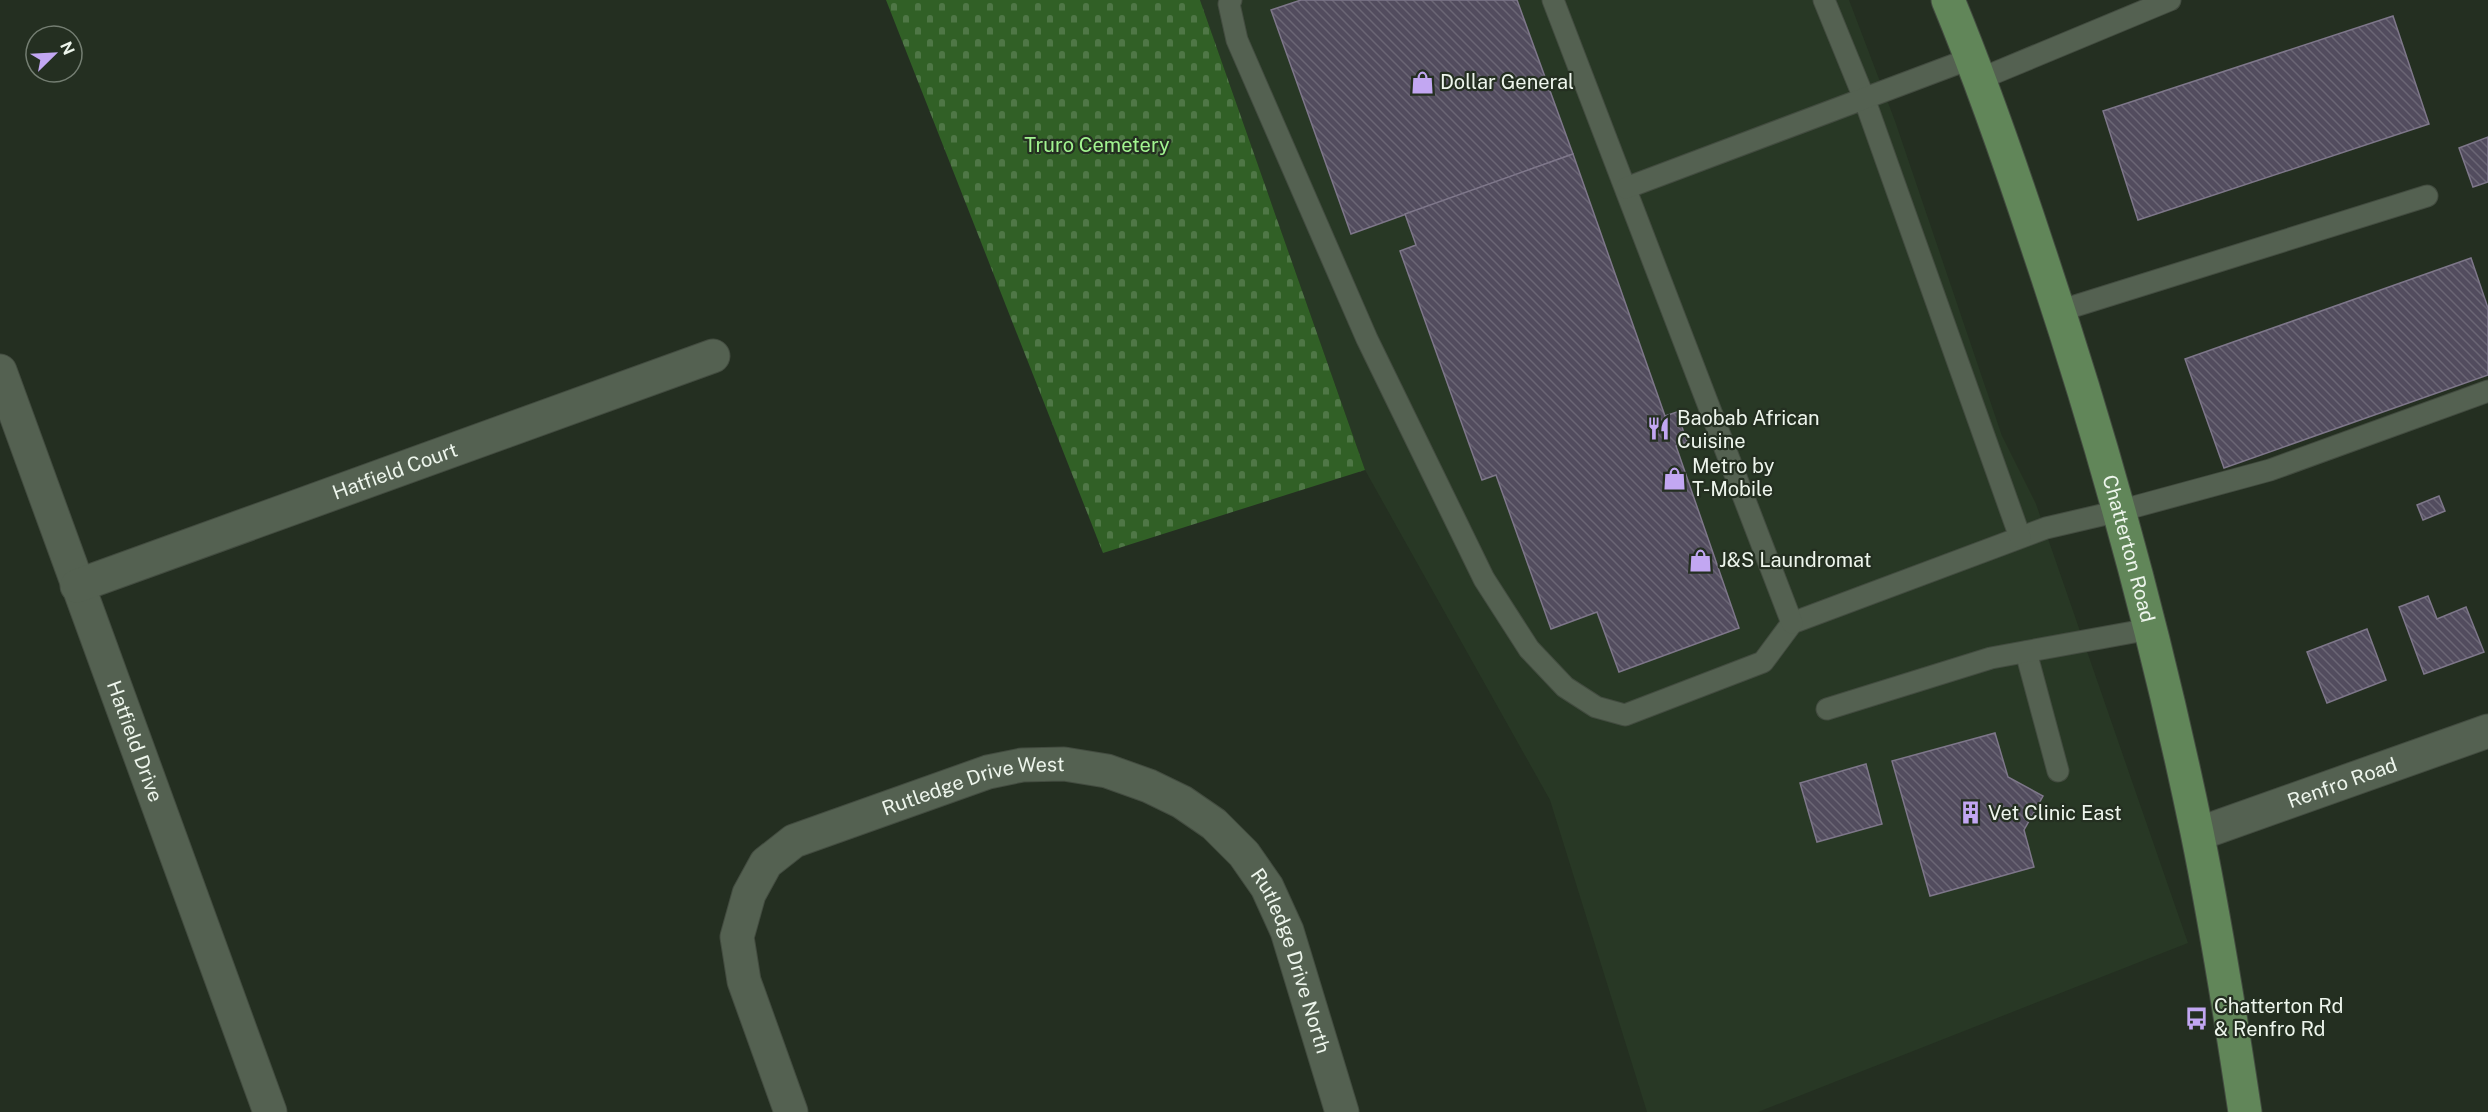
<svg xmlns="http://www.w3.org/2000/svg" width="2488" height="1112" font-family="'Public Sans',sans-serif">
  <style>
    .built { fill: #283825 }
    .cemetery { fill: url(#cemetery-stones) }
    .building { fill: url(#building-back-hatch); stroke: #7e778a; stroke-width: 1.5 }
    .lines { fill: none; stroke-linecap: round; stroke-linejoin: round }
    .service-casing { stroke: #434c40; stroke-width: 23 }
    .minor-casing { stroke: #434c40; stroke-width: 35 }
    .primary-casing { stroke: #434c40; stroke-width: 35 }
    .service { stroke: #546151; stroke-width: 21 }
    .minor { stroke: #546151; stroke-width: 33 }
    .primary { stroke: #618659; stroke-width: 33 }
    .labels { text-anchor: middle; stroke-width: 4.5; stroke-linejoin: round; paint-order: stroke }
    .poi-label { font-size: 20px; fill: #edf5ec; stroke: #242f21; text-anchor: start }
    .park-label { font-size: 20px; fill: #a2f490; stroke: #242f21 }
    .street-label { font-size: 20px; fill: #edf5ec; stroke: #242f21 }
  </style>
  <defs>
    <pattern id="cemetery-stones" width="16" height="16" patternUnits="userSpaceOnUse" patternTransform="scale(1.5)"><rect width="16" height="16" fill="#316026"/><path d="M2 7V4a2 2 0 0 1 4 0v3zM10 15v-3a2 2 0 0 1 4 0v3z" fill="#4f7746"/></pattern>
    <pattern id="building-back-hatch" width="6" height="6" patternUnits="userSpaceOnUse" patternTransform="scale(1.5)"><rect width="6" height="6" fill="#524c5e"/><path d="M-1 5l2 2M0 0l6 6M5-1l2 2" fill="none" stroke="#6b6675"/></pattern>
  </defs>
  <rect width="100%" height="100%" fill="#242f21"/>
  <polygon class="built" points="1200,0 1849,0 1895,121 2002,436 2036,504 2188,943 1758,1112 1647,1112 1550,800 1365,470"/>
  <polygon class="cemetery" points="886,0 1200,0 1365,470 1103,553"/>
  <g class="building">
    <polygon points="1301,0 1517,0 1573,154 1351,234 1271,10"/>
    <polygon points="2393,16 2429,124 2138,220 2103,111"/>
    <polygon points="2488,137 2488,182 2473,187 2459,148"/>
    <polygon points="1573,154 1665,416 1677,412 1687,442 1676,446 1739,628 1619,672 1597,612 1551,629 1496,475 1482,480 1400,251 1416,245 1405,214"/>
    <polygon points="2471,258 2488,308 2488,375 2224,468 2185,359"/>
    <polygon points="2439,496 2445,511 2423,520 2417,505"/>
    <polygon points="2428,596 2437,619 2466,607 2484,652 2424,674 2399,607"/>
    <polygon points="2367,629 2386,680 2327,703 2307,652"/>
    <polygon points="1995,733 2008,777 2043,796 2024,830 2034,867 1930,896 1892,761"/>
    <polygon points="1866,764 1882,824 1817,842 1800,783"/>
  </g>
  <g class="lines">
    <defs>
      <g id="service">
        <polyline points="1231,0 1229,4 1237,40 1367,339 1484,579 1529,649 1565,687 1596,707 1625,715 1763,662 1792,623 2046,528 2119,511 2270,470 2488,391"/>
        <polyline points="1553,0 1792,623"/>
        <polyline points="1824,0 1864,98 2020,537"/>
        <polyline points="1980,79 2170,0"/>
        <polyline points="1626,188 1972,58"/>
        <polyline points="2059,311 2427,196"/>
        <polyline points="2026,652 2058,771"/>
        <polyline points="1827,709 1991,658 2150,629"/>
      </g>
      <g id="minor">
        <path id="s1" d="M0,371L270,1112"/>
        <path id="s2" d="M77,586L713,356"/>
        <path id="s3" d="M2198,834L2488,731"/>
        <path id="s4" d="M791,1112L744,981L737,937L749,894L766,863L794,841L988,772L1022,765L1064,764L1107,771L1149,786L1182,802L1214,824L1244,854L1267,887L1287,931L1342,1112"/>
      </g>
      <g id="primary">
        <path id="s5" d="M1948,0C1982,82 2011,166 2039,251C2103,441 2156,635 2197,832C2216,925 2231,1019 2245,1112"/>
      </g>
    </defs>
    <use href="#service" class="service-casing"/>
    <use href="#minor" class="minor-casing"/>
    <use href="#primary" class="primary-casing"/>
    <use href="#service" class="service"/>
    <use href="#minor" class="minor"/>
    <use href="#primary" class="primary"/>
  </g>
  <defs>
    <symbol id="shop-bare" viewBox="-9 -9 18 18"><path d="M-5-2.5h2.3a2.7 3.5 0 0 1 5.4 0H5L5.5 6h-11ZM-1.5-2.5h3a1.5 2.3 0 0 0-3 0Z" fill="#c2a7f2" stroke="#242f21" stroke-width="2.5" paint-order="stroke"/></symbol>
    <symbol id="restaurant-bare" viewBox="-9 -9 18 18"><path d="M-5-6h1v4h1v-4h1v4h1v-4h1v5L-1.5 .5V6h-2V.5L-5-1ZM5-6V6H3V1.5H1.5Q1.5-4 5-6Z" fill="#c2a7f2" stroke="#242f21" stroke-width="2.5" paint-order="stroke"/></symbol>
    <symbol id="building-bare" viewBox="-9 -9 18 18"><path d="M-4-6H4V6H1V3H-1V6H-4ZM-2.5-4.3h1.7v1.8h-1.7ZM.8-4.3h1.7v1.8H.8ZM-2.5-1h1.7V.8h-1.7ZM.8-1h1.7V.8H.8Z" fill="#c2a7f2" stroke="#242f21" stroke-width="2.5" paint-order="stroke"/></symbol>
    <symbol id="bus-bare" viewBox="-9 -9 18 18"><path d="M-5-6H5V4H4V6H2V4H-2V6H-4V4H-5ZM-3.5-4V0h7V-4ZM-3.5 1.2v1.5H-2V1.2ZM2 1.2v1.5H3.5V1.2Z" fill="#c2a7f2" stroke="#242f21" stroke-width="2.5" paint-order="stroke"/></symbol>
  </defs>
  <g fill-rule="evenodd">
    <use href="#shop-bare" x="1406" y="66" width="33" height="33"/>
    <use href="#restaurant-bare" x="1642" y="412" width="33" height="33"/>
    <use href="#shop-bare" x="1658" y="462" width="33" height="33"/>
    <use href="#shop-bare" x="1684" y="544" width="33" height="33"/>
    <use href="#building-bare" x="1954" y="796" width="33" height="33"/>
    <use href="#bus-bare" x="2180" y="1002" width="33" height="33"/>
  </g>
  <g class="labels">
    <g class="poi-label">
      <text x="1440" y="89">Dollar General</text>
      <text x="1677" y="425">Baobab African<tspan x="1677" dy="23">Cuisine</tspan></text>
      <text x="1692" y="473">Metro by<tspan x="1692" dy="23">T-Mobile</tspan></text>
      <text x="1719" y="567">J&amp;S Laundromat</text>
      <text x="1988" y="820">Vet Clinic East</text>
      <text x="2214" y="1013">Chatterton Rd<tspan x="2214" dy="23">&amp; Renfro Rd</tspan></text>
    </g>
    <g class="park-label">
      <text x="1097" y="152">Truro Cemetery</text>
    </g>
    <g class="street-label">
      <text dy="7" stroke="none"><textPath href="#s2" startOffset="338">Hatfield Court</textPath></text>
      <text dy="7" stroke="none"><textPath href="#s5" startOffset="578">Chatterton Road</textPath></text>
      <text dy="7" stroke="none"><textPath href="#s1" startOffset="394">Hatfield Drive</textPath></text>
      <text dy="7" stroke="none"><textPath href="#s3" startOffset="153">Renfro Road</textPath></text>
      <text dy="7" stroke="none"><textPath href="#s4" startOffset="488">Rutledge Drive West</textPath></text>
      <text dy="7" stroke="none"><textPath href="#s4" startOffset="906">Rutledge Drive North</textPath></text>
    </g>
  </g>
  <g transform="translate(54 54) rotate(66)"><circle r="28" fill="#242f21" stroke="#747e72" stroke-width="1.5"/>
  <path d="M0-4.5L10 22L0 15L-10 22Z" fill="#c2a7f2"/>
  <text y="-9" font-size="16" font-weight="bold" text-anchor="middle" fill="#edf5ec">N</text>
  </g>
</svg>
